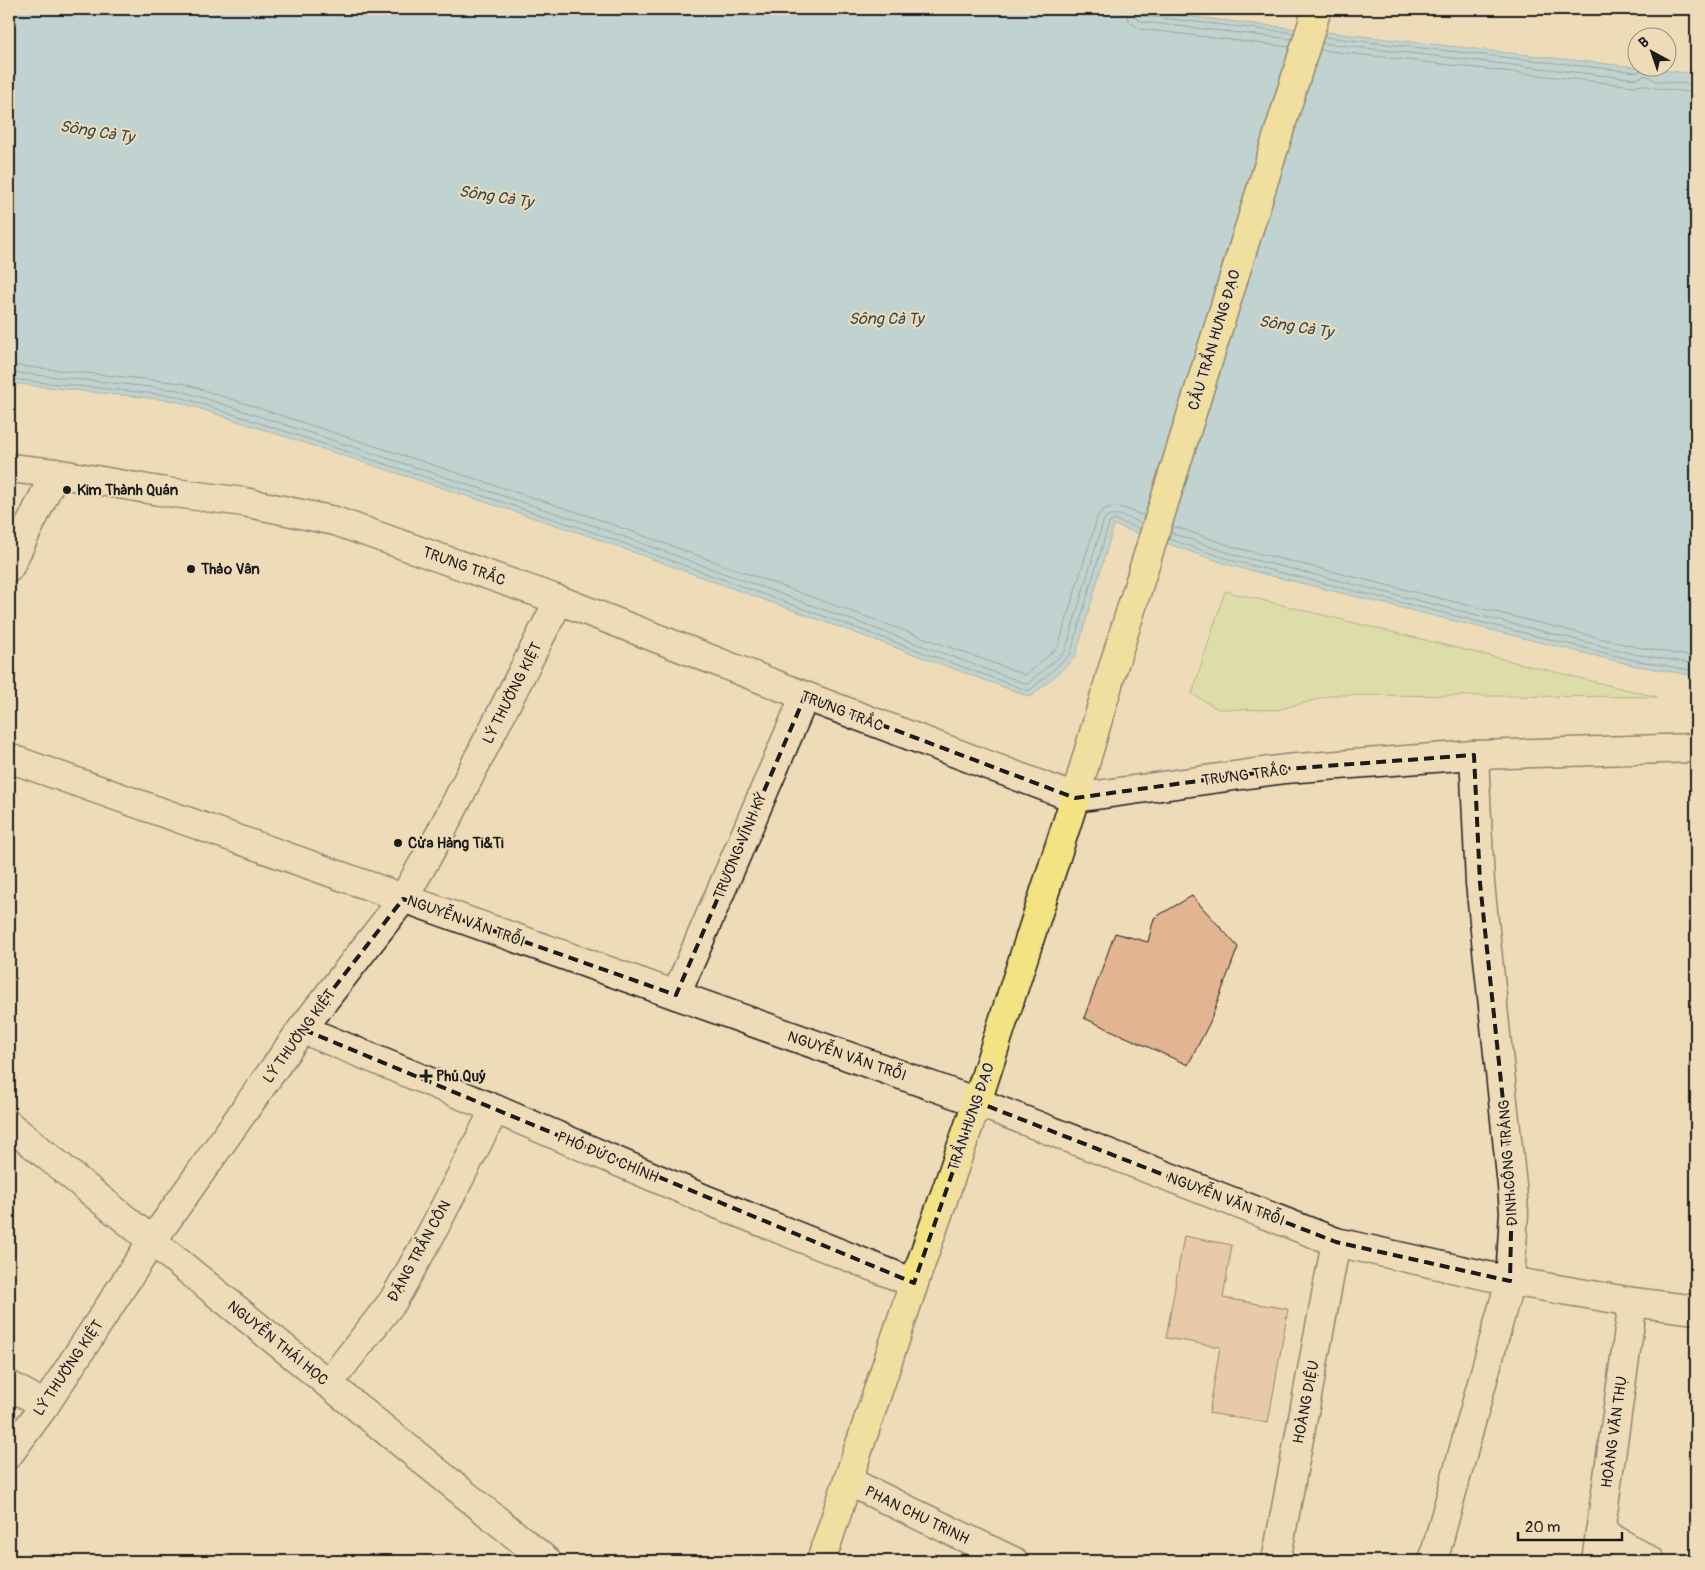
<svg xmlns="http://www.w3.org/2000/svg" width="1705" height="1570" font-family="Pangolin,sans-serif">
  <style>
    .green { fill: #c6de93; stroke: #717d58 }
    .water { fill: #89c8ea; stroke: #5d8398 }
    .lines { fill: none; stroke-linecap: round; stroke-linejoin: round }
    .shore { stroke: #48616e; stroke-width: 1 }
    .building { fill: #e2b492; stroke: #1c1c1c }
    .minor-casing { stroke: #1c1c1c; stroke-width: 31 }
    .major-casing { stroke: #1c1c1c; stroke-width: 31 }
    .minor { stroke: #eedcb9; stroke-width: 28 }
    .major { stroke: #f4e382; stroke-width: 28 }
    .marked { fill: none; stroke: #1c1c1c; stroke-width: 4; stroke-dasharray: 10 6; stroke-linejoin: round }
    .poi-dot { fill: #1c1c1c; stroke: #eedcb9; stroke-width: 2 }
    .labels { text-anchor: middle; stroke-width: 4; stroke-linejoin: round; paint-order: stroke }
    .street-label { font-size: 15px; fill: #1c1c1c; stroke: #eedcb9 }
    .poi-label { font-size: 15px; font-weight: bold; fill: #1c1c1c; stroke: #eedcb9; text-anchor: start }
    .water-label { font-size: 16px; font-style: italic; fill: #374750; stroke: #eedcb9 }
  </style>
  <rect width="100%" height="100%" fill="#eedcb9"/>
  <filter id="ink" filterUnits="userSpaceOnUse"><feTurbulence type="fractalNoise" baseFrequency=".02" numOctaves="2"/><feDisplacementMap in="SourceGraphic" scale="10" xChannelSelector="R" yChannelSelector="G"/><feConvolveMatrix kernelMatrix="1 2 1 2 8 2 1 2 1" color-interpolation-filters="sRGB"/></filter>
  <g filter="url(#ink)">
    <polygon class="green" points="1225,591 1657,697 1333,695 1277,710 1218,709 1192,694"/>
    <polygon class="water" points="9,9 1123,9 1696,74 1696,676 1632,665 1232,566 1114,525 1075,658 1031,697 586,535 176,401 9,383"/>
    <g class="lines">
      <g class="shore">
        <polyline points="1125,9 1129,22 1140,29 1290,47"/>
        <polyline points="1133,9 1135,17 1143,22 1292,39"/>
        <polyline points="1139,9 1140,14 1144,16 1294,33"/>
        <polyline points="1324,37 1636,72 1640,71 1642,68"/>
        <polyline points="1322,43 1635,79 1646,75 1656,81 1696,85"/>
        <polyline points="1320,50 1634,86 1645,85 1655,88 1696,93"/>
        <path d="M9,365L182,383L592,517L1026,675L1058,647L1098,515C1111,500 1129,510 1144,516"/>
        <path d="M9,372L179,390L589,524L1027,684L1065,652L1104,519C1114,509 1130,519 1142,523"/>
        <polyline points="9,379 177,396 587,530 1029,691 1070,655 1109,523 1115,520 1140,529"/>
        <polyline points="1173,526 1237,548 1636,647 1696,657"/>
        <polyline points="1171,533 1235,555 1634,654 1696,664"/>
        <polyline points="1169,539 1234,561 1633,660 1696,671"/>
      </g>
    </g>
    <g class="building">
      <polygon points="1192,896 1238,947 1210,1022 1188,1065 1084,1018 1115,933 1148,942 1154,918"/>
      <polygon points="1184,1236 1232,1245 1223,1298 1288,1309 1268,1423 1209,1413 1220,1347 1166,1338"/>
    </g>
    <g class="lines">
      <defs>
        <g id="minor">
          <polyline points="9,468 55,473 159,491 244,502 335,521 559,600 805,696 1075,798 1285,769 1474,755 1696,748"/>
          <polyline points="9,568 55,473"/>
          <polyline points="9,758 977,1102 1336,1242 1510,1281 1633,1302 1696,1310"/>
          <polyline points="676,995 805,696"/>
          <polyline points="302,1029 495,1109 707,1200 914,1283"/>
          <polyline points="9,1125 547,1561"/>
          <polyline points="328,1384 393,1301 431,1234 495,1109"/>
          <polyline points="9,1385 45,1405"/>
          <polyline points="9,1454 45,1405 152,1241 302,1029 403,899 439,836 559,600"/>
          <polyline points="848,1481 1013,1561"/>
          <polyline points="1600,1531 1651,1561"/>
          <polyline points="1276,1561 1336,1242"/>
          <polyline points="1433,1561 1510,1281 1514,1212 1512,1186 1480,883 1474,755"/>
          <polyline points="1596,1561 1633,1302"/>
        </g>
        <polyline id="major" points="821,1561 914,1283 977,1102 1075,798 1112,671 1317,9"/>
      </defs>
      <use href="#minor" class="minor-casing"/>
      <use href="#major" class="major-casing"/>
      <use href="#minor" class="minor"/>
      <use href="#major" class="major"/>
    </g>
  </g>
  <path d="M0 0H1705V1570H0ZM805,696L1075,798L1285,769L1474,755L1480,883L1512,1186L1510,1281L1336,1242L977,1102L914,1283L302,1029L403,899L676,995Z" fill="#eedcb9" fill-opacity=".55" fill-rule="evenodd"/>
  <path class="marked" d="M805,696L1075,798L1285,769L1474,755L1480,883L1512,1186L1510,1281L1336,1242L977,1102L914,1283L302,1029L403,899L676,995Z"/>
  <g class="poi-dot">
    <circle cx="67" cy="490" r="5"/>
    <circle cx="191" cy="569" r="5"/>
    <circle cx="398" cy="843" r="5"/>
    <path d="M423.5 1068.5h5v5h5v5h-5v5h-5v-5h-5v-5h5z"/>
  </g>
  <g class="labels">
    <g class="street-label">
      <text transform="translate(1214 340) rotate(-73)" y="5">CẦU TRẦN HƯNG ĐẠO</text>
      <text transform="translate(464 566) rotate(20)" y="5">TRƯNG TRẮC</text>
      <text transform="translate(512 693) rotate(-63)" y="5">LÝ THƯỜNG KIỆT</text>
      <text transform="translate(842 711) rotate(21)" y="5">TRƯNG TRẮC</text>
      <text transform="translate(1245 775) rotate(-7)" y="5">TRƯNG TRẮC</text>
      <text transform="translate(740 846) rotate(-67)" y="5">TRƯƠNG VĨNH KÝ</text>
      <text transform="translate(466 921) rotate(20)" y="5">NGUYỄN VĂN TRỖI</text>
      <text transform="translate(299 1036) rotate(-54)" y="5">LÝ THƯỜNG KIỆT</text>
      <text transform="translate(847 1056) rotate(19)" y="5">NGUYỄN VĂN TRỖI</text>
      <text transform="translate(971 1117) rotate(-71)" y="5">TRẦN HƯNG ĐẠO</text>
      <text transform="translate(608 1157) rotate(23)" y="5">PHÓ ĐỨC CHÍNH</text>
      <text transform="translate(1508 1163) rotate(-94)" y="5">ĐINH CÔNG TRÁNG</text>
      <text transform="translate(1226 1199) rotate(21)" y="5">NGUYỄN VĂN TRỖI</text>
      <text transform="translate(419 1251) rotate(-61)" y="5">ĐẶNG TRẦN CÔN</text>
      <text transform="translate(278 1343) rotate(39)" y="5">NGUYỄN THÁI HỌC</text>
      <text transform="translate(68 1368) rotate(-56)" y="5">LÝ THƯỜNG KIỆT</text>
      <text transform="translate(1306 1402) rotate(-79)" y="5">HOÀNG DIỆU</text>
      <text transform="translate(1614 1432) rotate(-82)" y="5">HOÀNG VĂN THỤ</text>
      <text transform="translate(917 1515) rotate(26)" y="5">PHAN CHU TRINH</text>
    </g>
    <g class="poi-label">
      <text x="77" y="495">Kim Thành Quán</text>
      <text x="201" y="574">Thảo Vân</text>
      <text x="408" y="848">Cửa Hàng Ti&amp;Ti</text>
      <text x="436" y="1081">Phú Quý</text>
    </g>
    <g class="water-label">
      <text transform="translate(97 131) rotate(9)" y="6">Sông Cà Ty</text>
      <text transform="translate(496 196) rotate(9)" y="6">Sông Cà Ty</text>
      <text x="886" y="324">Sông Cà Ty</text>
      <text transform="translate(1296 326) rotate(9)" y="6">Sông Cà Ty</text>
    </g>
  </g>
  <rect width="1705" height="1570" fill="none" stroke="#eedcb9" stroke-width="30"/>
  <rect x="15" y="15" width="1675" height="1540" fill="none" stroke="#1c1c1c" stroke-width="2" filter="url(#ink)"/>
  <g transform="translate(1652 52) rotate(320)"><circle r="24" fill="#eedcb9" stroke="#9a8f7a"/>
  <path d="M0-4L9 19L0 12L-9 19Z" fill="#1c1c1c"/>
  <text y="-8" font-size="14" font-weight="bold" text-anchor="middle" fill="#1c1c1c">B</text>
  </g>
  <path d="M1518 1532v8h104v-8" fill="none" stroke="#1c1c1c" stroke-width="2.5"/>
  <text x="1525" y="1532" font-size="15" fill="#1c1c1c" stroke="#eedcb9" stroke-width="4" paint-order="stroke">20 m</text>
</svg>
